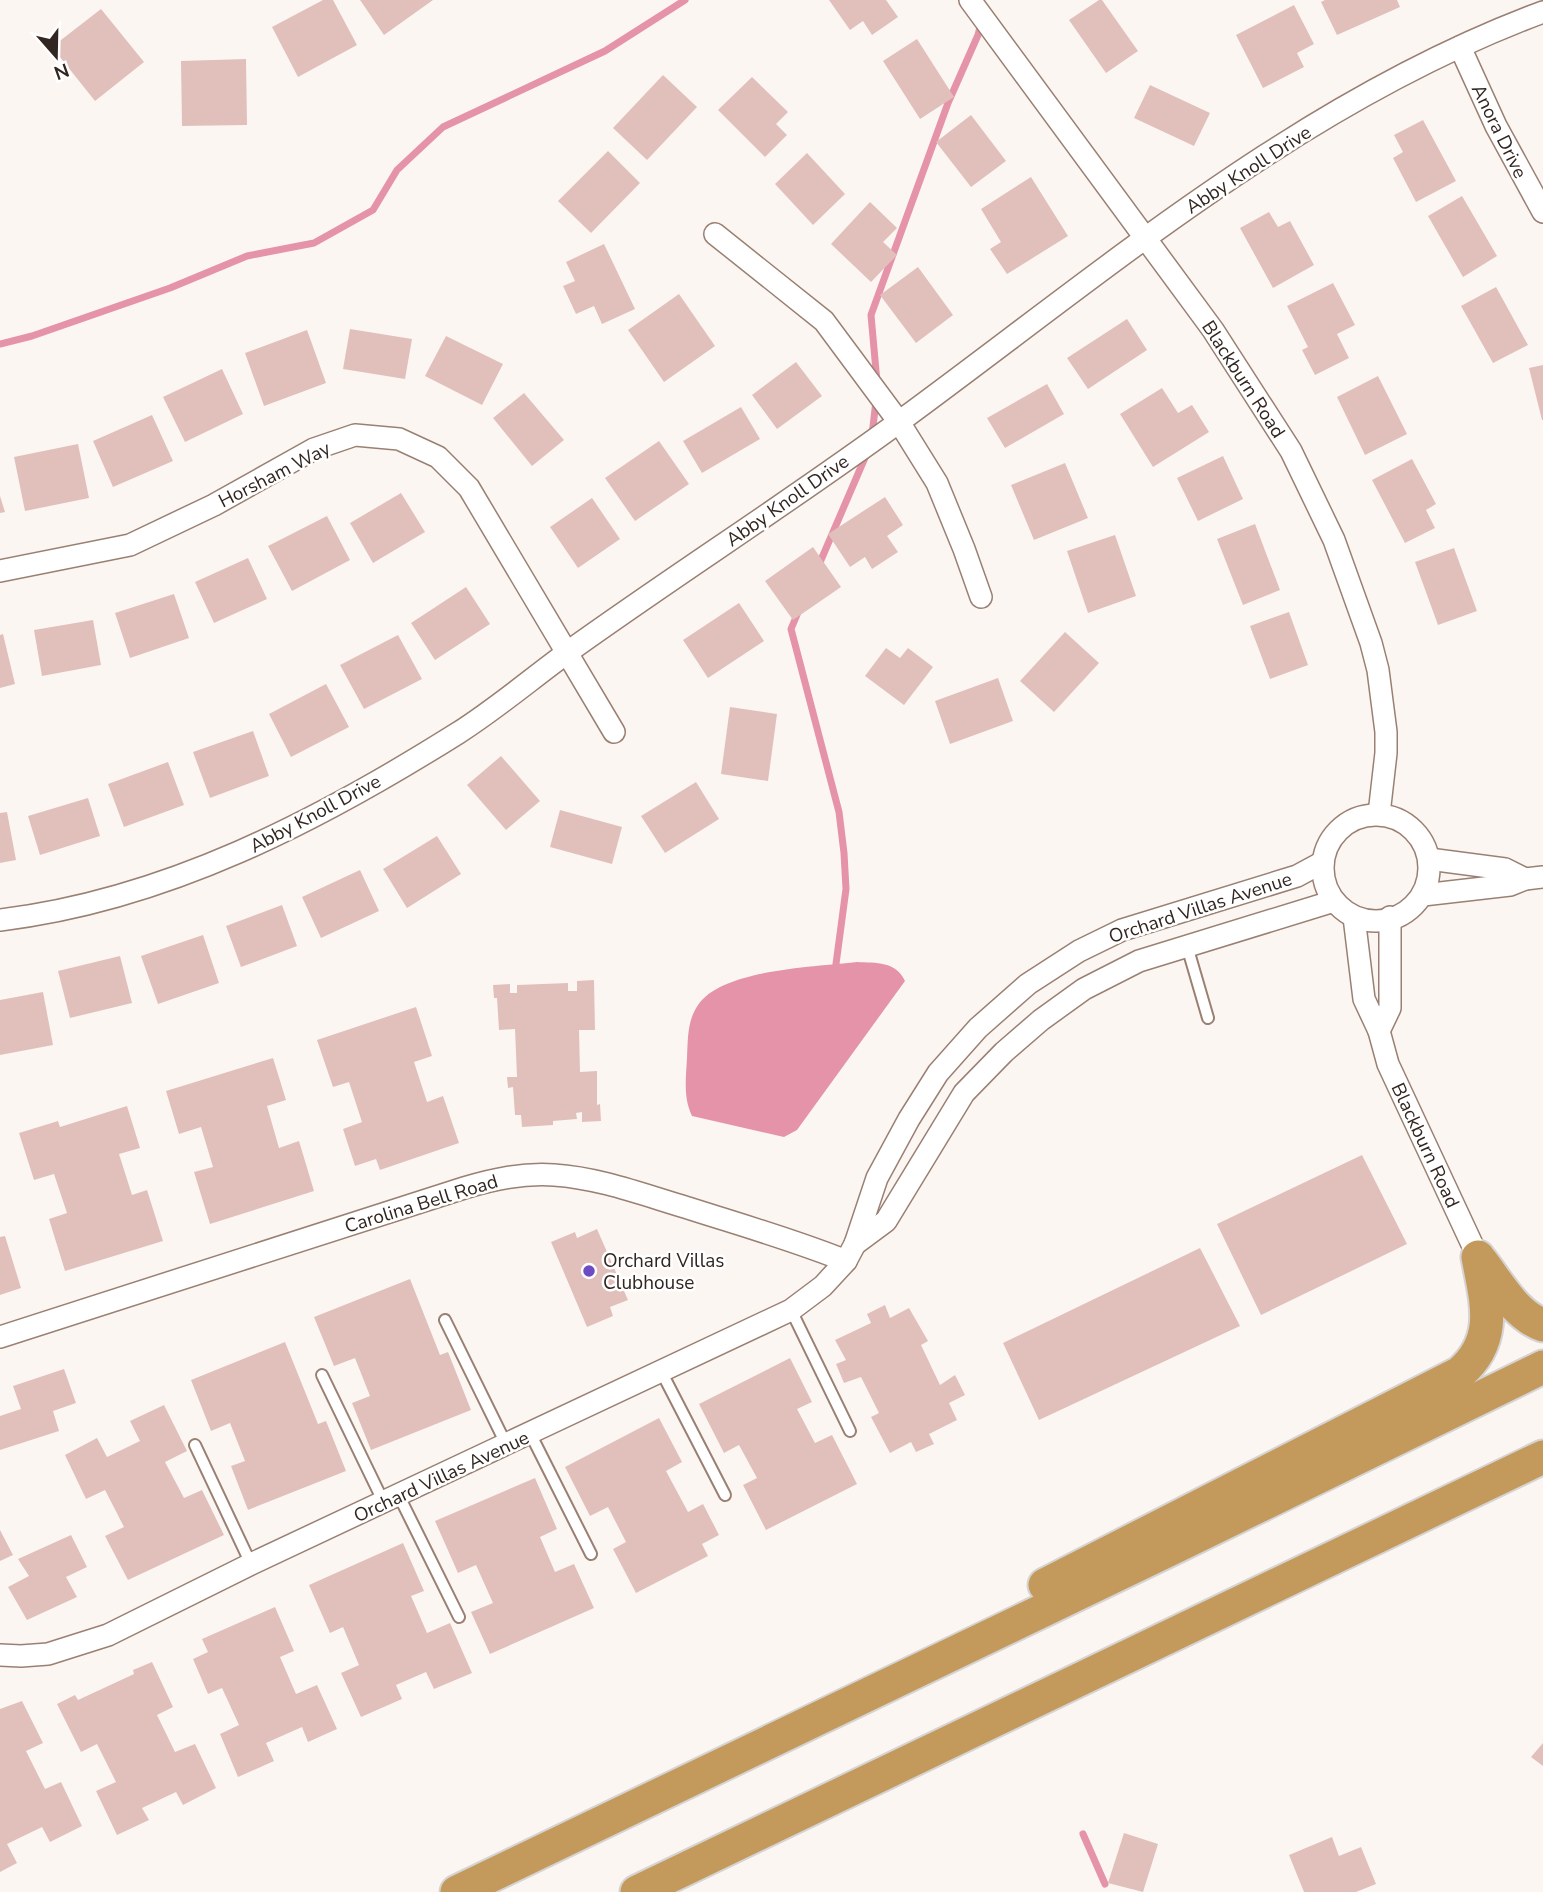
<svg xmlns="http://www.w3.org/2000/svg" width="1543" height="1892" font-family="'Nunito Sans',sans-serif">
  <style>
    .water { fill: #e593a9 }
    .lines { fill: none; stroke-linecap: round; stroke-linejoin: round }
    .stream { stroke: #e593a9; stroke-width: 7 }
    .building { fill: #e1c0bc }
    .service-casing { stroke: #9a8072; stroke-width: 14 }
    .minor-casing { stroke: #9a8072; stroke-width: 24 }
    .trunk-casing { stroke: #d6d4d3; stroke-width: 37 }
    .service { stroke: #fff; stroke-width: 10 }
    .minor { stroke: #fff; stroke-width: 21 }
    .trunk { stroke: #c49a5c; stroke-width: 33 }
    .poi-dot { fill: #6c4bc4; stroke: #fff; stroke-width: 2.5 }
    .labels { text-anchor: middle; stroke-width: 5; stroke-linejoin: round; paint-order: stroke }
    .street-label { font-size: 19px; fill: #312621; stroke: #fff }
    .poi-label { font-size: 19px; fill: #312621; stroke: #fff; text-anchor: start }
  </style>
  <rect width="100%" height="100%" fill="#fcf6f3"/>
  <path class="water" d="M857,962C876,963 896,961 905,981L797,1130L784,1137L692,1116C683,1097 686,1078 687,1058C688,1039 687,1021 698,1005C722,969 816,967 857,962Z"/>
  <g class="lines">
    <g class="stream">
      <polyline points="0,344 32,336 170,288 247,256 314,243 373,210 397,170 443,127 605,51 685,0"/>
      <polyline points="877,382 871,315 948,103 978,35 981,23"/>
      <polyline points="872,435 876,401"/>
      <polyline points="818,567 867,453"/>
      <polyline points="799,610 791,629 839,812 844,853 846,889 836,964"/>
      <polyline points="1083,1834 1105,1884"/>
    </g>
  </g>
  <g class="building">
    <polygon points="323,0 333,0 357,45 298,77 272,27"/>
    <polygon points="360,0 433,0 384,35"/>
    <polygon points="829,0 886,0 898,17 872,35 863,21 850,30"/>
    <polygon points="1099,0 1102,0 1138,51 1106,73 1069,20"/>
    <polygon points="1325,0 1397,0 1400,7 1337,35 1321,2"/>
    <polygon points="1294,5 1314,44 1297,53 1304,67 1263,88 1236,35"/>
    <polygon points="101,9 144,62 95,101 52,47"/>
    <polygon points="917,39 954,97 920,119 883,61"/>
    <polygon points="246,59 247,125 182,126 181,61"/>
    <polygon points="663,75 697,107 647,160 613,128"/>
    <polygon points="752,77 788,112 776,124 787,135 765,157 718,110"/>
    <polygon points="1150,85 1210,113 1194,146 1134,118"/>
    <polygon points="971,115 1006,161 971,187 936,142"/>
    <polygon points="1423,120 1456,181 1416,202 1393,158 1403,152 1394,135"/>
    <polygon points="608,151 640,183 591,233 558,201"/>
    <polygon points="807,153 845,194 813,225 775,184"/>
    <polygon points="1031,177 1068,236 1007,274 990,249 1001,242 981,209"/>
    <polygon points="1462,196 1497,256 1463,277 1428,216"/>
    <polygon points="870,202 897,228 883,242 897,255 871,282 831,244"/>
    <polygon points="1269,212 1278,227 1290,221 1314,265 1273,288 1240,228"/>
    <polygon points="604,244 635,309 602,324 594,306 576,314 563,286 575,281 566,262"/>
    <polygon points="918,267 953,315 916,343 880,295"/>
    <polygon points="1333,283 1355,325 1337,334 1349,358 1315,375 1302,350 1308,347 1287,306"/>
    <polygon points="1496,287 1528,345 1493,363 1461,306"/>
    <polygon points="679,294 715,346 664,382 628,330"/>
    <polygon points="1127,319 1147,350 1088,389 1067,358"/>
    <polygon points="350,329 412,339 405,379 343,369"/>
    <polygon points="307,330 326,383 264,406 245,353"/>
    <polygon points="446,336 503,364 482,405 425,376"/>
    <polygon points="796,362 822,396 777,429 752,395"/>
    <polygon points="1543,365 1543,420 1542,420 1529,368"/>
    <polygon points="222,369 243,414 185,442 163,397"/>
    <polygon points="1378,376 1407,434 1365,455 1337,397"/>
    <polygon points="1047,384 1064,414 1005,448 987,418"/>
    <polygon points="1162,388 1178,413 1192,405 1209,432 1153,467 1120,414"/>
    <polygon points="524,393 564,440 532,466 493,418"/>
    <polygon points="741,407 760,439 702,473 683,441"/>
    <polygon points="152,415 173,461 113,487 93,441"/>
    <polygon points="659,441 689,484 635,521 605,478"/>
    <polygon points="78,444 89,498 25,511 14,457"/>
    <polygon points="1223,456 1243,499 1198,521 1177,478"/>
    <polygon points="1412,459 1436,504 1426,510 1435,528 1405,543 1372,480"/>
    <polygon points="1065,463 1088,518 1034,540 1011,485"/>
    <polygon points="401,493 425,532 373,563 350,523"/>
    <polygon points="0,496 5,512 0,513"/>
    <polygon points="885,497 903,525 887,536 898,552 872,569 865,557 850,567 828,534"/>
    <polygon points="592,498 620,539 578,568 550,527"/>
    <polygon points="327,516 350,560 292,591 268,546"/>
    <polygon points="1255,524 1280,590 1243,605 1217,539"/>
    <polygon points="1115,535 1136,596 1088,613 1067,551"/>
    <polygon points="813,547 841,587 793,620 765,581"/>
    <polygon points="1454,548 1477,611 1438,625 1415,562"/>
    <polygon points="248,558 267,599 214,623 195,582"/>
    <polygon points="466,587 490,624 435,660 411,623"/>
    <polygon points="174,594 189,638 130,658 115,613"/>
    <polygon points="739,603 764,641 708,678 683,640"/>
    <polygon points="1289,612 1308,665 1270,679 1250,626"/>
    <polygon points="93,620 101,665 42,676 34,630"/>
    <polygon points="1065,632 1099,663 1054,712 1020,681"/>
    <polygon points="3,634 15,684 0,688 0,635"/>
    <polygon points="398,635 422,679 364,709 340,665"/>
    <polygon points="886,648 900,658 908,648 933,667 904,705 865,676"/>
    <polygon points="998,678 1013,721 950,744 935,701"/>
    <polygon points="326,684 349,727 291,757 269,714"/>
    <polygon points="730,707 777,714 768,781 721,774"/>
    <polygon points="253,731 269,776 210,798 193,752"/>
    <polygon points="501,756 540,801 506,830 467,785"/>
    <polygon points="168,762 184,805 124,827 108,784"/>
    <polygon points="696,782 719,819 665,853 641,816"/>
    <polygon points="88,798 100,836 40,855 28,816"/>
    <polygon points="560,810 622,827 612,864 550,847"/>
    <polygon points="7,812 16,860 0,863 0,813"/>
    <polygon points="437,836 461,874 407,908 383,869"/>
    <polygon points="360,870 379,911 321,938 302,897"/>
    <polygon points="282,905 297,946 241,967 226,926"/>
    <polygon points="203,935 219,983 158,1004 141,956"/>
    <polygon points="120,956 132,1003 70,1018 58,971"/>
    <polygon points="594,980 595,1030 579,1030 580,1072 597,1071 597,1105 600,1104 601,1121 582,1122 582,1112 576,1113 577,1119 553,1121 553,1125 522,1127 521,1115 515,1115 513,1087 508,1088 507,1077 517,1077 515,1029 499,1030 497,998 494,998 493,985 510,984 510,993 517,993 517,985 568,983 568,991 577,991 577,981"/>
    <polygon points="43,992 53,1045 0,1055 0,1000"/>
    <polygon points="416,1007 432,1056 414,1062 427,1102 443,1096 459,1143 380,1170 376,1159 355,1166 343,1129 362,1122 349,1082 333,1087 317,1040"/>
    <polygon points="273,1058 286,1100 267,1106 279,1148 299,1141 314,1191 210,1224 194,1172 213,1167 201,1127 179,1134 166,1091"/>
    <polygon points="127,1106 140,1148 119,1154 132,1195 147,1190 163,1241 65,1271 49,1219 67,1213 54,1174 34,1180 19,1133 58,1121 60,1127"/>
    <polygon points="1362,1155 1407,1244 1261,1315 1217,1224"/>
    <polygon points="597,1229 628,1300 610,1307 613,1316 587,1327 551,1242 575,1232 577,1238"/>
    <polygon points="5,1236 21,1288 0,1295 0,1237"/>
    <polygon points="1200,1248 1240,1326 1039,1420 1003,1343"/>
    <polygon points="410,1279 440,1355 448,1352 471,1410 371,1450 352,1403 370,1396 355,1358 334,1366 314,1317"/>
    <polygon points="885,1305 890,1318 909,1308 928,1341 921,1345 940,1385 955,1375 965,1395 949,1403 957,1420 929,1434 934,1444 916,1452 911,1442 890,1453 871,1417 879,1413 861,1377 844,1383 836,1364 846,1360 835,1340 871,1323 867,1314"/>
    <polygon points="285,1342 318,1424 326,1421 346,1471 248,1510 231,1466 245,1461 230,1423 211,1431 191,1380"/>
    <polygon points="790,1358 812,1402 797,1409 815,1443 832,1435 857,1484 766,1530 743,1485 757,1478 739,1445 724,1453 699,1404"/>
    <polygon points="64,1369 76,1403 53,1411 59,1431 0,1450 0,1416 21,1409 13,1386"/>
    <polygon points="164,1405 187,1451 165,1462 184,1498 202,1490 224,1535 128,1580 105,1536 124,1527 105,1490 86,1499 65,1455 97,1438 107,1457 140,1441 130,1421"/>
    <polygon points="659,1418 682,1462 666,1471 688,1512 703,1504 719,1535 702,1544 708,1556 636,1593 613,1549 626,1542 608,1507 590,1516 565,1467"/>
    <polygon points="535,1478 557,1529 540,1537 555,1572 574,1564 594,1608 490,1654 471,1612 493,1603 476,1565 458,1573 435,1521"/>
    <polygon points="0,1530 13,1555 0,1561"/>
    <polygon points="71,1535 87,1567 66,1577 77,1597 27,1620 8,1587 29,1576 18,1559"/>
    <polygon points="403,1543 424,1591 411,1596 427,1633 450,1623 472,1673 434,1689 426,1672 396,1685 402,1699 361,1717 341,1673 359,1665 343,1627 330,1633 309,1585"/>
    <polygon points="275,1607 294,1651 280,1657 296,1694 317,1685 337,1729 308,1742 302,1727 266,1743 274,1761 238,1777 220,1734 239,1725 222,1688 208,1694 193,1659 208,1652 202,1639"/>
    <polygon points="152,1662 173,1707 157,1715 175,1752 195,1744 216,1788 183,1805 176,1792 142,1808 149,1820 117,1835 96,1791 116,1782 97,1744 81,1752 57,1704 75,1695 78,1700 134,1674 133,1670"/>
    <polygon points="22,1701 43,1743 26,1751 45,1789 61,1782 82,1826 50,1842 42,1827 7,1844 17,1863 0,1872 0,1709"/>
    <polygon points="1543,1743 1543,1766 1531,1757"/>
    <polygon points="1124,1833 1158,1844 1143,1892 1108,1883"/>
    <polygon points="1332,1837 1339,1856 1361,1847 1376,1884 1356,1892 1304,1892 1289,1855"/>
  </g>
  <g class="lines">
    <defs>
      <g id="service">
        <polyline points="1187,946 1208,1018"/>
        <polyline points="791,1310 850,1431"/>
        <polyline points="445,1320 506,1444"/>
        <polyline points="661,1371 725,1495"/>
        <polyline points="322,1375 384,1503"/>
        <polyline points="530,1433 591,1554"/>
        <polyline points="195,1445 251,1564"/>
        <polyline points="399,1496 459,1617"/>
      </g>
      <g id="minor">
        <polyline points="970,0 1213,330 1291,451 1334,540 1371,643 1378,670 1386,732 1386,753 1379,814"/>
        <polyline points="1460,47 1496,126 1543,212"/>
        <polyline points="715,234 824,321 899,422 937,483 964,549 981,597"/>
        <polyline points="0,571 130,545 214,505 314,449 355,435 399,439 438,457 469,488 614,732"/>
        <circle cx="1376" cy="868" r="53"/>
        <polyline points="1429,859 1505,869 1525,879"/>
        <polyline points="1423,895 1510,885 1525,879 1543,877"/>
        <polyline points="1354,917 1364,999 1379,1031 1388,1064 1478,1257"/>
        <path d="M0,920C166,900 318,821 458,733C496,709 531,679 568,652C678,573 793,500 903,419C1106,270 1303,101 1543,12"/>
        <polyline points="1379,1031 1390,1008 1390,917"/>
        <polyline points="855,1244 886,1221 964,1093 1004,1052 1041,1020 1084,989 1139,961 1334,901"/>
        <path d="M0,1337L464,1188C494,1179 522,1173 554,1175C600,1178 644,1195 688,1208C741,1225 794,1240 846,1261"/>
        <polyline points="0,1655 21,1656 48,1654 108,1635 251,1564 791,1310 823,1286 846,1261 855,1244 877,1178 909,1119 938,1073 978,1028 1028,984 1079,951 1122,930 1297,876 1323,862"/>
      </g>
      <g id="trunk">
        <path d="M1481,1261C1499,1284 1515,1315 1543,1325"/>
        <path d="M1045,1585L1460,1373C1499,1339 1486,1301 1478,1257"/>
        <polyline points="457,1892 1177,1546 1543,1367"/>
        <polyline points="637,1892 1543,1457"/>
      </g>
    </defs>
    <use href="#service" class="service-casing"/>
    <use href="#minor" class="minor-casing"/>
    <use href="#trunk" class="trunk-casing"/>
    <use href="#service" class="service"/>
    <use href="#minor" class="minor"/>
    <use href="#trunk" class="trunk"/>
  </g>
  <circle class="poi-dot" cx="589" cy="1271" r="7"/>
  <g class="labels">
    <g class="street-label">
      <text transform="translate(1500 131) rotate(64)" y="7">Anora Drive</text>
      <text transform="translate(1248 169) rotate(-33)" y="7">Abby Knoll Drive</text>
      <text transform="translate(1244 379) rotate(57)" y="7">Blackburn Road</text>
      <text transform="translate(274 474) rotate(-27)" y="7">Horsham Way</text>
      <text transform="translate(787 500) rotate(-35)" y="7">Abby Knoll Drive</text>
      <text transform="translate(315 813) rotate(-28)" y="7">Abby Knoll Drive</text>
      <text transform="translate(1200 907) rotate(-18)" y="7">Orchard Villas Avenue</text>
      <text transform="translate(1426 1145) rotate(65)" y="7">Blackburn Road</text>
      <text transform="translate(421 1203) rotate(-17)" y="7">Carolina Bell Road</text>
      <text transform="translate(441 1476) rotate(-25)" y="7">Orchard Villas Avenue</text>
    </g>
    <g class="poi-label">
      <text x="603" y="1267">Orchard Villas<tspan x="603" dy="22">Clubhouse</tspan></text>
    </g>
  </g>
  <g transform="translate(56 56) rotate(160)" stroke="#ffffff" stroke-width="5" paint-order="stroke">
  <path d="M0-5L12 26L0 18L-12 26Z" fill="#312621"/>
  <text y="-10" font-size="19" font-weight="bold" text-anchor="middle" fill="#312621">N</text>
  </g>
</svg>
